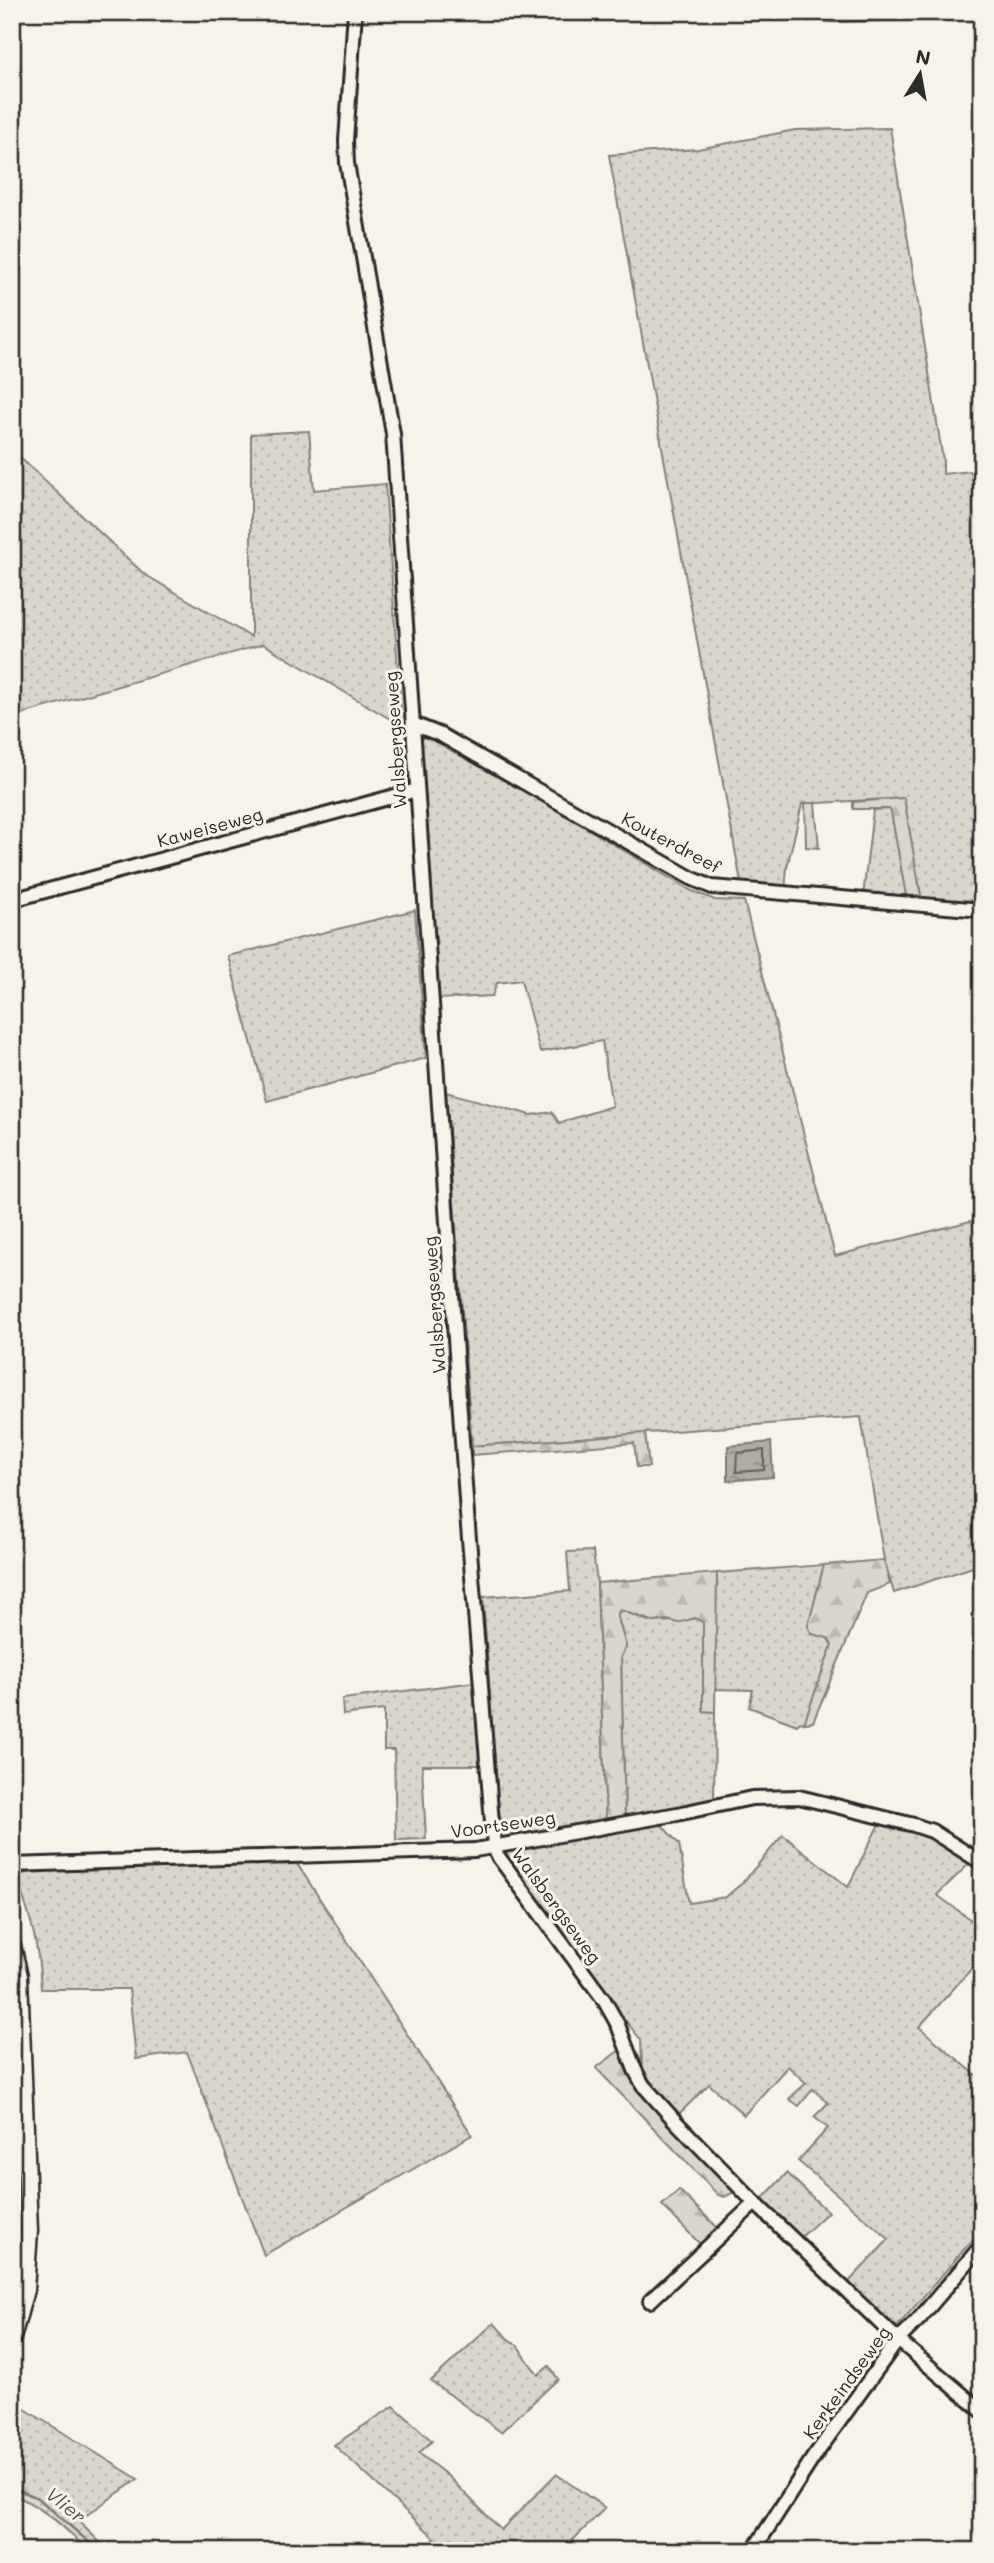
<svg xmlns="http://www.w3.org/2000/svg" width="994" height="2563" font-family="Mali,sans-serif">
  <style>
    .grass { fill: url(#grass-dots); stroke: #82807c; stroke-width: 2 }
    .forest { fill: url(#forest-firs); stroke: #82807c; stroke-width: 2 }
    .water { fill: url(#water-ripples); stroke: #7a7874; stroke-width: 2 }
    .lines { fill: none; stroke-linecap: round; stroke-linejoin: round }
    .shore { stroke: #605f5b; stroke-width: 2 }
    .stream { stroke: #7a7874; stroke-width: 2.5 }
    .minor-casing { stroke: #2b2b2b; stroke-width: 18 }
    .major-casing { stroke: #2b2b2b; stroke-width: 21 }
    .minor { stroke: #f7f3e8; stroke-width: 12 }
    .major { stroke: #f7f3e8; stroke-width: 16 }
    .labels { text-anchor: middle; stroke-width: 6; stroke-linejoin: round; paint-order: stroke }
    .street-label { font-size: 18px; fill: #2b2b2b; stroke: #f7f3e8 }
    .water-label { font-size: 19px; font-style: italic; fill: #53524f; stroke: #f7f3e8 }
  </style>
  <defs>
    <pattern id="grass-dots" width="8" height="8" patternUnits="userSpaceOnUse" patternTransform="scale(1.75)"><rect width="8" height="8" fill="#dad6cc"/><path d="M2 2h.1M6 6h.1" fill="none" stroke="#bbb8af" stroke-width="1.8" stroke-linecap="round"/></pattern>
    <pattern id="forest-firs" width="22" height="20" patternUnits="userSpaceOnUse" patternTransform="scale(1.75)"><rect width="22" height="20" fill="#dad6cc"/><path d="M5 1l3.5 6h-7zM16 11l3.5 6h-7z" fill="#bbb8af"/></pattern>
    <pattern id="water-ripples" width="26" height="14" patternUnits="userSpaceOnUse" patternTransform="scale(1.75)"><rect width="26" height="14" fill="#afaca4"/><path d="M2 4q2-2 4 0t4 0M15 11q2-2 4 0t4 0" fill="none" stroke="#8f8c86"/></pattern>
  </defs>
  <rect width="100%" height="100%" fill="#f7f3e8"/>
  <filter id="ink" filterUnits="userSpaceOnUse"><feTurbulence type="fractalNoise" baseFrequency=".0143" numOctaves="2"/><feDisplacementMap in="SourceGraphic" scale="14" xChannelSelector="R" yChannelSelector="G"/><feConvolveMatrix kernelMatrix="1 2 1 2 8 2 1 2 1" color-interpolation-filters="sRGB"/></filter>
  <g filter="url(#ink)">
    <g class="grass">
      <polygon points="890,128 943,460 943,474 971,471 982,534 982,828 977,906 922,902 903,798 802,804 787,867 785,891 742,888 609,155 698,149 795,130"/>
      <polygon points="309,431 314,490 385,484 402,726 263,644 12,717 12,450 144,574 251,637 251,434"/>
      <polygon points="421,732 500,776 690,890 715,900 744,901 835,1256 982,1218 982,1564 894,1593 884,1560 861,1417 472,1446 446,1092 531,1115 552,1112 559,1123 612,1106 602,1041 540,1052 521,980 497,983 492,996 439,999"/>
      <polygon points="889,809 892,812 907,901 863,897 873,810"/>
      <polygon points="415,910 426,1058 267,1101 228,956"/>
      <polygon points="593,1551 597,1583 606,1823 537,1834 500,1837 483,1597 570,1591 567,1552"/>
      <polygon points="824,1565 808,1626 812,1634 828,1638 832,1645 804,1723 800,1722 797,1725 749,1707 753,1690 714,1689 717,1573"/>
      <path d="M619,1610C629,1612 636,1617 646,1620C652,1623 689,1621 695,1618L703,1622V1711L715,1712L714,1801L625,1819L621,1657L626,1646L617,1615Z"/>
      <polygon points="475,1682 480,1765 422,1765 426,1839 396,1840 394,1750 384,1750 384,1710 343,1715 342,1699"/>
      <polygon points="880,1822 924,1834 969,1864 937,1895 982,1928 982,1957 919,2027 982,2080 982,2229 897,2327 847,2284 889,2239 798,2161 828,2128 814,2117 828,2103 813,2089 799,2106 789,2099 806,2083 788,2066 744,2115 709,2084 678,2115 655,2088 642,2068 641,2040 617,2010 502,1853 660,1823 679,1844 689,1903 726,1897 742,1883 783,1835 848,1887"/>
      <path d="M296,1862L472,2135L264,2255L187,2052L136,2059L129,1989H41C39,1945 31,1918 16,1877L26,1873L75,1868Z"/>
      <polygon points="787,2173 828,2212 799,2239 761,2200"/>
      <polygon points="494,2323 507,2338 517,2345 538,2375 549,2366 558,2379 501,2432 431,2381"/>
      <path d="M12,2401L138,2479L78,2521L109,2551H81L82,2545C62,2524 40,2506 12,2494Z"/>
      <polygon points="394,2406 432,2441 419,2453 449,2477 501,2530 556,2474 605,2508 562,2551 425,2551 435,2538 334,2445"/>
    </g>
    <g class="forest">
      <polygon points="904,798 922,902 907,901 891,812 889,809 853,809 853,802"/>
      <polygon points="805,803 815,803 819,848 806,847"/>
      <polygon points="645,1433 649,1467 637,1467 634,1443 472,1455 472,1446"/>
      <polygon points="884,1560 890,1584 867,1593 813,1722 804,1723 832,1645 828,1638 812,1634 808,1626 824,1565"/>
      <polygon points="717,1573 715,1712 703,1711 703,1622 695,1618 678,1623 667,1620 655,1622 620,1610 617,1615 626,1646 621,1657 625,1819 606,1823 597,1583"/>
      <polygon points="621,2049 646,2097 735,2192 724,2197 718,2195 596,2068"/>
      <polygon points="679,2190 720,2230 702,2246 662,2205"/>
    </g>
    <polygon class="water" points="771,1442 773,1477 728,1481 728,1446"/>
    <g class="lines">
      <polygon class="shore" points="764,1450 764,1470 736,1472 737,1453"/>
      <g class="stream">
        <polyline points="755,12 832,22 982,18"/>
        <polyline points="12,2487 38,2498 99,2551"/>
      </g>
      <defs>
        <g id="minor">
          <polyline points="355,12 346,141 347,163 393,434 467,1514 494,1847 497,1855 604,2000 618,2025 635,2070 643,2085 677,2123 755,2203 898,2340 982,2411"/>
          <polyline points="413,724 441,735 691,878 712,887 982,910"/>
          <polyline points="12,900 417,790"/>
          <polyline points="12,1865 475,1850 677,1814 752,1798 799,1797 914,1825 932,1831 982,1863"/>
          <polyline points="650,2301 755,2203"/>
          <polyline points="753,2551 813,2458 898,2340 919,2319 982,2245"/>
        </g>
        <polyline id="major" points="12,1946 19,1976 29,2231 25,2290 12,2338"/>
      </defs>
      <use href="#minor" class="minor-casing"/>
      <use href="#major" class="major-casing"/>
      <use href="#minor" class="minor"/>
      <use href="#major" class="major"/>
    </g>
  </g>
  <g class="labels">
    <g class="street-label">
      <text transform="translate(396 740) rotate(-94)" y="6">Walsbergseweg</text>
      <text transform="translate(210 828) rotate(-15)" y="6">Kaweiseweg</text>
      <text transform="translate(671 843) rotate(28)" y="6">Kouterdreef</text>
      <text transform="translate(435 1305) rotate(-94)" y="6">Walsbergseweg</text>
      <text transform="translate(503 1825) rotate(-8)" y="6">Voortseweg</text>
      <text transform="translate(556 1906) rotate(54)" y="6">Walsbergseweg</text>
      <text transform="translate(847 2383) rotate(-54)" y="6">Kerkeindseweg</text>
    </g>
    <g class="water-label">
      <text transform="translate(66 2505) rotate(39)" y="7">Vlier</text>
    </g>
  </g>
  <rect width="994" height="2563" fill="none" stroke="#f7f3e8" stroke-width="42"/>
  <rect x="21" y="21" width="952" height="2521" fill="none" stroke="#2b2b2b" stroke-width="2.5" filter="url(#ink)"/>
  <g transform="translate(920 74) rotate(11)" stroke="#f7f3e8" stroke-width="5" paint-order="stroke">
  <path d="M0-5L12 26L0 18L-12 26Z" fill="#2b2b2b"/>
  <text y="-10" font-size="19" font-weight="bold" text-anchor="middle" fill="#2b2b2b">N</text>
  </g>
</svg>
